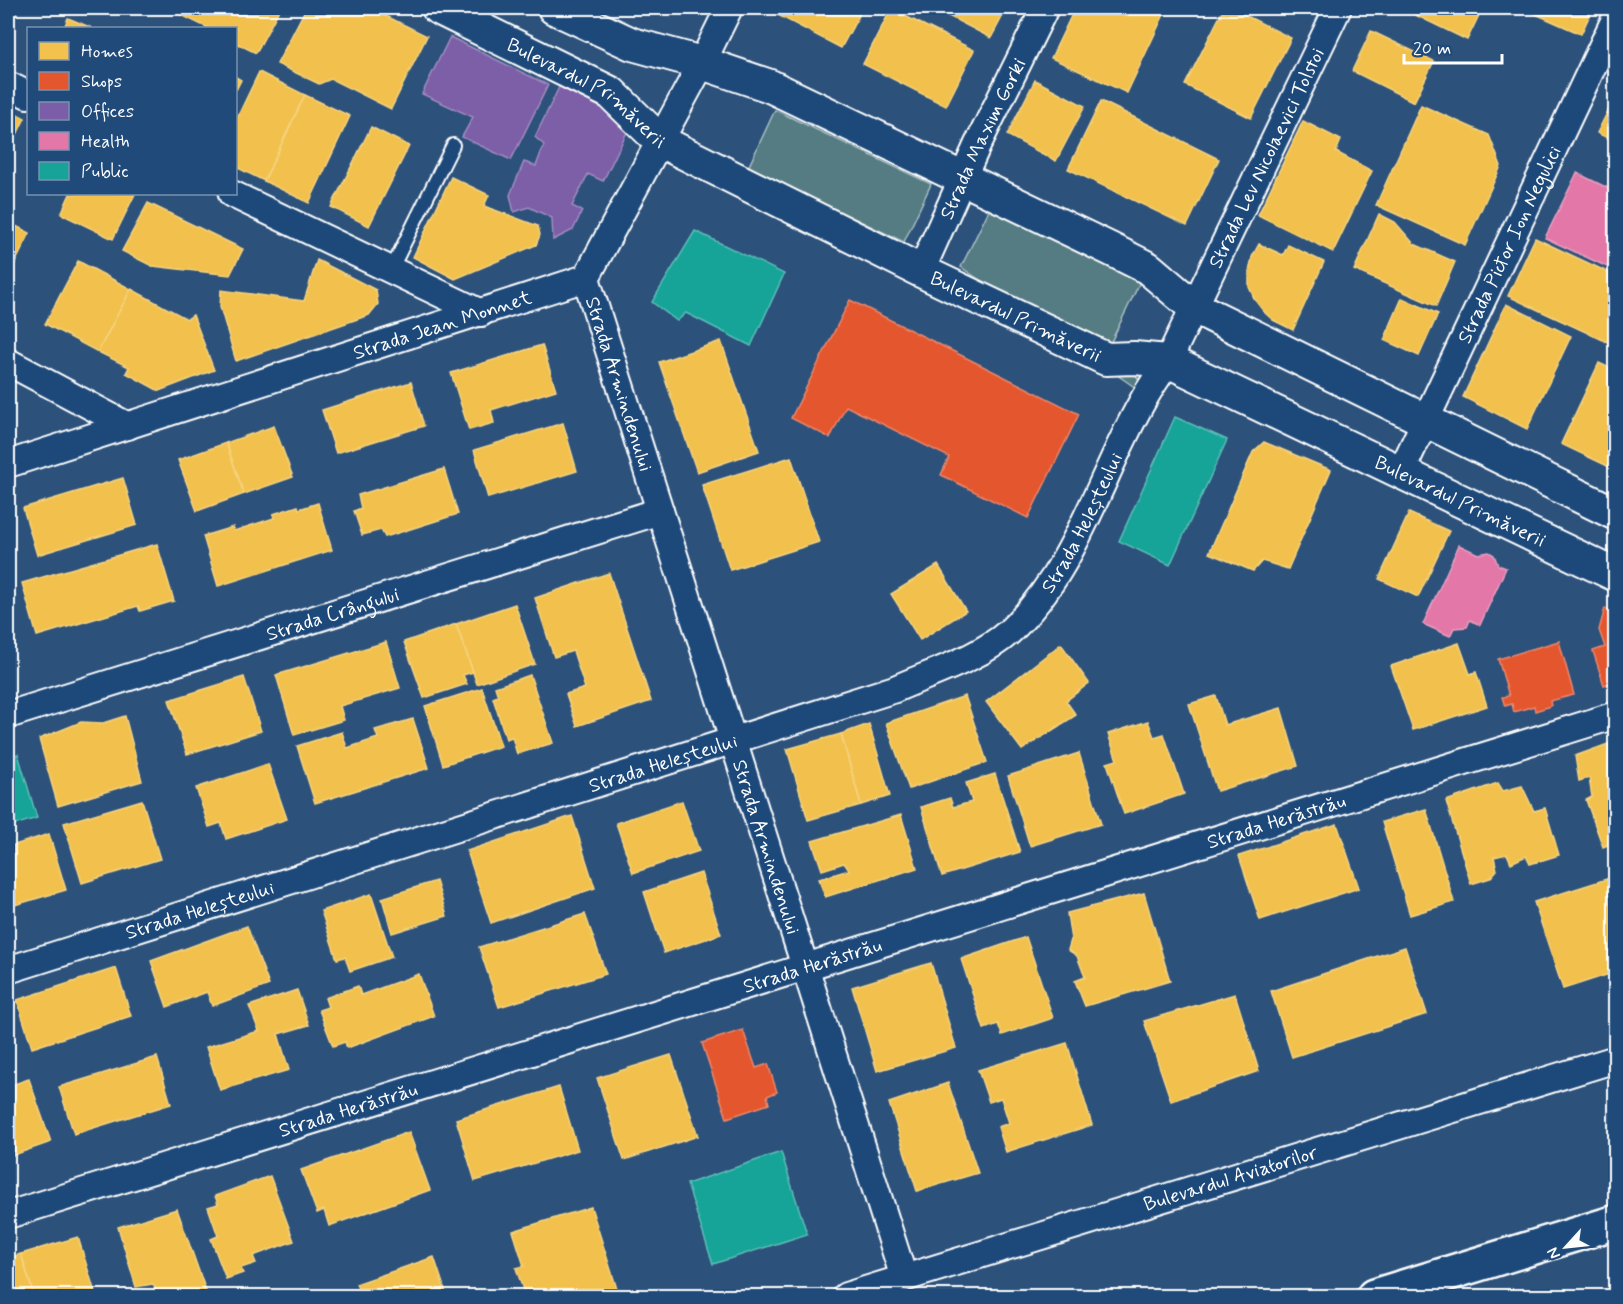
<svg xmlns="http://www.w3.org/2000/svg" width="1623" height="1304" font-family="Mynerve,sans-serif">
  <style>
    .green { fill: #557c83; stroke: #aabec1; stroke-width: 1.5 }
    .homes { fill: #f2c14e; stroke: #f6d483; stroke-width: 1.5 }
    .shops { fill: #e4572e; stroke: #ec896d; stroke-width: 1.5 }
    .offices { fill: #7b5ea7; stroke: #a38ec1; stroke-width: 1.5 }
    .health { fill: #e377a8; stroke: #eba0c2; stroke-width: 1.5 }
    .public { fill: #17a398; stroke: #5dbfb7; stroke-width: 1.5 }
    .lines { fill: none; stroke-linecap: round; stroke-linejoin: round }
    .service-casing { stroke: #fff; stroke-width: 16 }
    .minor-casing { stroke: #fff; stroke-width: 30 }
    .tertiary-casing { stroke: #fff; stroke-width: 36 }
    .secondary-casing { stroke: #fff; stroke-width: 38 }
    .service { stroke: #1f4a7a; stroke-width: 12 }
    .minor { stroke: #1f4a7a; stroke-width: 26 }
    .tertiary { stroke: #1f4a7a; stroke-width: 32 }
    .secondary { stroke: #1f4a7a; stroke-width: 33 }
    .labels { text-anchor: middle; stroke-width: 6; stroke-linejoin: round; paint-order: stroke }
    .street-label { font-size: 20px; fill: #fff; stroke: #1f4a7a }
  </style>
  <rect width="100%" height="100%" fill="#2c517b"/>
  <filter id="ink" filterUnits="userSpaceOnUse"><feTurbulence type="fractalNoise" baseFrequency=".0167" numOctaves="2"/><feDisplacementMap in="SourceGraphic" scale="12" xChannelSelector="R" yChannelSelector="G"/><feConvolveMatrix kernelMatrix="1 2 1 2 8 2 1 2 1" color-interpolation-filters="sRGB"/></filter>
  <g filter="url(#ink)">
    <g class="green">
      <polygon points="775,110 931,184 904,242 748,168"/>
      <polygon points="992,204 1142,278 1110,344 1159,404 961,267"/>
    </g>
    <g class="homes">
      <polygon points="8,8 18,8 8,30"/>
      <polygon points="167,8 280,8 256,53 236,43 236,28 208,28"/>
      <polygon points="306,8 370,8 427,36 391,109 331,79 319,84 277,64"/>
      <polygon points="771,8 863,8 841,48 770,11"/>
      <polygon points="933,8 1007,8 991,38"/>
      <polygon points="1075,8 1167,8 1127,93 1051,58"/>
      <polygon points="1224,8 1231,8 1291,38 1251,118 1185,85"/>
      <polygon points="1401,8 1478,8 1482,9 1467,40"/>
      <polygon points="1522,8 1593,8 1581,34"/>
      <polygon points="891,9 974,50 946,106 863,64"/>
      <polygon points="68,18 92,28 64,28"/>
      <polygon points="1371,31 1434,61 1414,102 1352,71"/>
      <polygon points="259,72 305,95 264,181 236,167 236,120"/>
      <polygon points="236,77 241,80 236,90"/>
      <polygon points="1035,80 1085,106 1056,161 1007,135"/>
      <polygon points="305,95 350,116 309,203 264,181"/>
      <polygon points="1616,95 1616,142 1597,133"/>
      <polygon points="1101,101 1219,159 1187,226 1068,169"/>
      <polygon points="1421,105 1489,135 1501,166 1465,245 1376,205"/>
      <polygon points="8,109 25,118 8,153"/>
      <polygon points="1303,121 1341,140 1336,152 1372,171 1333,252 1258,215"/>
      <polygon points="371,127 409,146 369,226 331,207"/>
      <polygon points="451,177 489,195 484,206 538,226 540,235 536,245 455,279 413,257"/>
      <polygon points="70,194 135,194 113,239 61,214"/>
      <polygon points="148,203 243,249 230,275 152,266 122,251"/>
      <polygon points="1379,214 1395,222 1414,244 1455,262 1436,306 1354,270"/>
      <polygon points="8,222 30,233 8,277"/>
      <polygon points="1535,238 1616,276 1616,346 1508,296"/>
      <polygon points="1259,244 1283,255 1288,245 1324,262 1293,330 1273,320 1264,312 1255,300 1249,287 1249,272 1252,257"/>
      <polygon points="317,260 376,290 378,304 369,315 236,361 220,307 221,290 304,301"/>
      <polygon points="78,261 131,289 98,352 45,324"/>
      <polygon points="131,289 187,319 193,315 214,370 159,391 126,373 129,367 98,352"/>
      <polygon points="1402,298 1438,314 1419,356 1384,340"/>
      <polygon points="1506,304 1571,336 1527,429 1463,397"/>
      <polygon points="721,341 759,451 697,472 659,362"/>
      <polygon points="542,345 556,390 491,410 494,423 469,430 451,373"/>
      <polygon points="1599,363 1616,371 1616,470 1561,444"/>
      <polygon points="411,382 424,426 336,453 322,410"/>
      <polygon points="563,423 577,471 488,498 474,450"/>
      <polygon points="274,426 293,477 244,494 226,443"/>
      <polygon points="1264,442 1331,470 1288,569 1262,561 1253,571 1209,553 1253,452"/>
      <polygon points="226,443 244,494 197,511 178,460"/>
      <polygon points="791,457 819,542 730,570 702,485"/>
      <polygon points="444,469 458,514 385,537 381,530 362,535 354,511 361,508 358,495"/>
      <polygon points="123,478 137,525 37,555 23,508"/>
      <polygon points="318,503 332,550 218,586 203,536 233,527 234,531 274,518 273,514 298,506 299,509"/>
      <polygon points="1409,513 1449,531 1418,597 1379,579"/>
      <polygon points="8,541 13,557 8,559"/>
      <polygon points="157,544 174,601 140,611 138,606 37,636 22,583"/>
      <polygon points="938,565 966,611 920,640 891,594"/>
      <polygon points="609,573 651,701 577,726 566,694 585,688 573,651 554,657 535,598"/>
      <polygon points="515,604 535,664 477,684 456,624"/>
      <polygon points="456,624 473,672 463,675 467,684 424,698 404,642"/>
      <polygon points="386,642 400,688 340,706 344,720 294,735 276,675"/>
      <polygon points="1459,643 1470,674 1476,672 1487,706 1413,730 1391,666"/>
      <polygon points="1061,644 1089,683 1066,701 1076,715 1022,750 986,702"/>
      <polygon points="530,675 553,743 517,754 512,737 506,739 493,698 498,696 495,687"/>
      <polygon points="244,677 261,731 187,754 169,700"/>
      <polygon points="482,688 501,746 443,765 425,706"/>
      <polygon points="965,696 987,762 909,789 886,723"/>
      <polygon points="1216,696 1225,725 1281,708 1298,766 1217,791 1189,704"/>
      <polygon points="125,716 142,781 58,806 39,739 81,722 103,723"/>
      <polygon points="413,719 429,768 315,803 297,746 342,732 347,748 378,738 375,730"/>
      <polygon points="1148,721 1154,737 1164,734 1184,794 1124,814 1107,763 1117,760 1108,734"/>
      <polygon points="869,724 890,796 861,805 841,734"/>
      <polygon points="841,734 861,805 808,820 787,749"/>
      <polygon points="1616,741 1616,842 1603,847 1586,800 1592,797 1589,778 1579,781 1575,756"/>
      <polygon points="1079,753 1101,824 1030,846 1008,776"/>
      <polygon points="268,764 287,819 226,839 221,823 209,827 196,788"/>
      <polygon points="995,774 1020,852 942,876 921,807 950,798 953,807 972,802 966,783"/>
      <polygon points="1498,783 1503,791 1522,786 1534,811 1545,808 1559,855 1530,864 1526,856 1511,863 1507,854 1494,857 1497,870 1490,878 1471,884 1446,801"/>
      <polygon points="142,800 160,859 82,883 64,823"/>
      <polygon points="682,801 699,851 633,873 616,823"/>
      <polygon points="1426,809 1454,902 1410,915 1382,822"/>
      <polygon points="901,815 917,868 825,897 819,879 849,870 844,863 822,870 812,841"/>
      <polygon points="572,816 595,888 491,923 467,851"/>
      <polygon points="1337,824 1359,888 1260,920 1239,856"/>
      <polygon points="49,834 66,890 8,907 8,847"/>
      <polygon points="701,873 721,934 664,953 644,892"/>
      <polygon points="1616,876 1616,972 1563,989 1534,902"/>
      <polygon points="436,881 447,916 392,933 382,898"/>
      <polygon points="1144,893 1170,981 1085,1006 1075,981 1085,977 1077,956 1068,950 1071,940 1067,913"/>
      <polygon points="371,894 392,957 350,971 345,957 337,959 321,911"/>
      <polygon points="585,914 606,974 499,1007 479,947"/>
      <polygon points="247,926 269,985 212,1006 207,992 167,1007 151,961"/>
      <polygon points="1026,937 1053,1018 1002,1035 998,1024 984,1029 961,959"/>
      <polygon points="1405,947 1427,1014 1292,1057 1271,991"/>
      <polygon points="931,963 956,1048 877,1071 852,987"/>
      <polygon points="116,968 131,1016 32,1048 17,1000"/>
      <polygon points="419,974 434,1016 347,1048 345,1042 333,1046 319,1010 328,1007 325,998 358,986 361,995"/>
      <polygon points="297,990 309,1025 278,1034 289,1070 220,1090 206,1047 259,1031 249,1006"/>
      <polygon points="1235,994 1259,1071 1171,1101 1144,1021"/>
      <polygon points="1067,1043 1092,1125 1006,1152 998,1127 1009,1123 1001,1098 989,1102 978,1070"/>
      <polygon points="671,1055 698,1136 624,1160 597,1078"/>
      <polygon points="157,1057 171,1104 74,1134 59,1087"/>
      <polygon points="29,1079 51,1142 8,1157 8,1086"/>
      <polygon points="948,1083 978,1173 917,1191 889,1103"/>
      <polygon points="559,1087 578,1150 475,1181 456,1119"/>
      <polygon points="409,1132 430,1190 329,1226 324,1210 317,1213 301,1170"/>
      <polygon points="270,1176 294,1241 253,1256 256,1263 241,1268 243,1273 226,1279 211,1239 218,1236 208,1207 218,1204 215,1196"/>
      <polygon points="591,1207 617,1289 595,1296 525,1296 516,1268 524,1266 513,1231"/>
      <polygon points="177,1209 207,1294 198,1296 158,1296 153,1284 136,1287 118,1227"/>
      <polygon points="78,1237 96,1296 34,1296 21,1254"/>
      <polygon points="21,1254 34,1296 8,1296 8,1258"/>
      <polygon points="434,1257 447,1296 361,1296 356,1284"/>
    </g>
    <g class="shops">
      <polygon points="850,300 1079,414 1028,518 941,475 949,457 846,406 830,438 791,418"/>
      <polygon points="1605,608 1616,613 1616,682 1604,685 1593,651 1605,647 1599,630"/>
      <polygon points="1559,641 1574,695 1550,701 1551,706 1535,711 1534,706 1514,712 1512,704 1505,706 1502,697 1509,696 1498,659"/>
      <polygon points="743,1030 756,1068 768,1064 777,1092 767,1096 769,1104 727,1118 702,1043"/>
    </g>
    <g class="offices">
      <polygon points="450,37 548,85 511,160 462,137 473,117 422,94"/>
      <polygon points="563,79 617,106 629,128 603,181 588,174 572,206 582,211 573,230 553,240 552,218 529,207 514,212 510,195 524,162 536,166 544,145 535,137"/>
    </g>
    <g class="health">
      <polygon points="1577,173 1616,192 1616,271 1545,238"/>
      <polygon points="1459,545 1478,554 1489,552 1494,555 1498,565 1506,568 1480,625 1470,620 1467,627 1454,628 1450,636 1423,624"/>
    </g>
    <g class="public">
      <polygon points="695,231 784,274 751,346 686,313 677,321 652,302"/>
      <polygon points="1175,417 1227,440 1170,565 1119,541"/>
      <polygon points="18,754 37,818 8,827 8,758"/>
      <polygon points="781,1152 807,1234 713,1264 687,1184"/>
    </g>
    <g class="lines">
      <defs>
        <polyline id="service" points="391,270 453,145"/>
        <g id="minor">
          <polyline points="8,85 28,95"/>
          <polyline points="232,194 481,313"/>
          <path id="s1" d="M921,271L977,146L1045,8"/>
          <path id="s2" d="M586,278L904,1278"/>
          <polyline points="8,362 128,426"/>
          <path id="s3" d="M8,464L586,278L702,63L729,8"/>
          <path id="s4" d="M1401,472L1616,17"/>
          <path id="s5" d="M8,715L660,511"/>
          <path id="s6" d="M8,970L895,689C931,673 980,658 1009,632C1075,571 1098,481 1141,404C1149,389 1159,375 1168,361L1338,8"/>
          <path id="s7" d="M8,1215L1616,715"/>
          <path id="s8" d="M846,1296L1616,1059"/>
        </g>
        <g id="tertiary">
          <path id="s9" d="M438,8L611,93L660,141L921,271L1106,359L1134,358L1168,361L1616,575"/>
          <polyline points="554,8 632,44 702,63 770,86 1110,249 1148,268 1194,307 1616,514"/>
        </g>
        <polyline id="secondary" points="1374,1296 1616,1222"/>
      </defs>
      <use href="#service" class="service-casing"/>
      <use href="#minor" class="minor-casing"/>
      <use href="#tertiary" class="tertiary-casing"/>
      <use href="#secondary" class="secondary-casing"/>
      <use href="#service" class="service"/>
      <use href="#minor" class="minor"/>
      <use href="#tertiary" class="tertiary"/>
      <use href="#secondary" class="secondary"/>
    </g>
  </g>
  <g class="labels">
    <g class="street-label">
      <text dy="7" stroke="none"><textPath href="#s9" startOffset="172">Bulevardul Primăverii</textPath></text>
      <text dy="7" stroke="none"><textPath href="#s1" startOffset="146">Strada Maxim Gorki</textPath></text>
      <text dy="7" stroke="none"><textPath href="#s6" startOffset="1600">Strada Lev Nicolaevici Tolstoi</textPath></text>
      <text dy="7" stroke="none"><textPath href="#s4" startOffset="252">Strada Pictor Ion Negulici</textPath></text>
      <text dy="7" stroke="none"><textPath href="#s9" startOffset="658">Bulevardul Primăverii</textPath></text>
      <text dy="7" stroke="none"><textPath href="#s3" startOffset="456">Strada Jean Monnet</textPath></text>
      <text dy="7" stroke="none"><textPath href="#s2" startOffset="111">Strada Armindenului</textPath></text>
      <text dy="7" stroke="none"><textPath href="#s9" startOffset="1144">Bulevardul Primăverii</textPath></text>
      <text dy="7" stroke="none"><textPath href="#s6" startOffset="1191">Strada Heleșteului</textPath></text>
      <text dy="7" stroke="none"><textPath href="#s5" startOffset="340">Strada Crângului</textPath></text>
      <text dy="7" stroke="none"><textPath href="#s6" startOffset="687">Strada Heleșteului</textPath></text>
      <text dy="7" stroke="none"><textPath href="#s7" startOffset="1328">Strada Herăstrău</textPath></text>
      <text dy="7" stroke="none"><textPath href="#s2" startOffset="597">Strada Armindenului</textPath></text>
      <text dy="7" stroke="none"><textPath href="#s6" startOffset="201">Strada Heleșteului</textPath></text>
      <text dy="7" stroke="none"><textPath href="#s7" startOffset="842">Strada Herăstrău</textPath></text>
      <text dy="7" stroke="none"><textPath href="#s7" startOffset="356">Strada Herăstrău</textPath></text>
      <text dy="7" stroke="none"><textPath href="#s8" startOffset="402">Bulevardul Aviatorilor</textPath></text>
    </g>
  </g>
  <rect width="1623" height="1304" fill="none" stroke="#1f4a7a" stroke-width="30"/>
  <rect x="15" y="15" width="1593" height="1274" fill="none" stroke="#fff" stroke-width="2" filter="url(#ink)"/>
  <rect x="27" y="27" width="210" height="168" fill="#1f4a7a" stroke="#7992af" stroke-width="1.5"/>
  <rect x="39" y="42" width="30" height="18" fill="#f2c14e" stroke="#7992af" stroke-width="1.5"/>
  <text x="81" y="57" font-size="18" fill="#ffffff">Homes</text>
  <rect x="39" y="72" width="30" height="18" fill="#e4572e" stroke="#7992af" stroke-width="1.5"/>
  <text x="81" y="87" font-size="18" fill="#ffffff">Shops</text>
  <rect x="39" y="102" width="30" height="18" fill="#7b5ea7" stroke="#7992af" stroke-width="1.5"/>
  <text x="81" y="117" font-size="18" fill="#ffffff">Offices</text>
  <rect x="39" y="132" width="30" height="18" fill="#e377a8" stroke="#7992af" stroke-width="1.5"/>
  <text x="81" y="147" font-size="18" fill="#ffffff">Health</text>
  <rect x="39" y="162" width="30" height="18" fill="#17a398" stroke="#7992af" stroke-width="1.5"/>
  <text x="81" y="177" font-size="18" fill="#ffffff">Public</text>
  <g transform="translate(1566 1247) rotate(243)" stroke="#1f4a7a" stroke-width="4.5" paint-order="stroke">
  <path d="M0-4.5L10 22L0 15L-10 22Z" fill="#ffffff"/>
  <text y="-9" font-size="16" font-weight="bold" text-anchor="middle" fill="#ffffff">N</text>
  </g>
  <path d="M1404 54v9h98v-9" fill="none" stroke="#ffffff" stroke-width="3"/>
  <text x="1413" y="54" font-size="18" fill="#ffffff" stroke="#1f4a7a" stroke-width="4.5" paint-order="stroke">20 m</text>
</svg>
